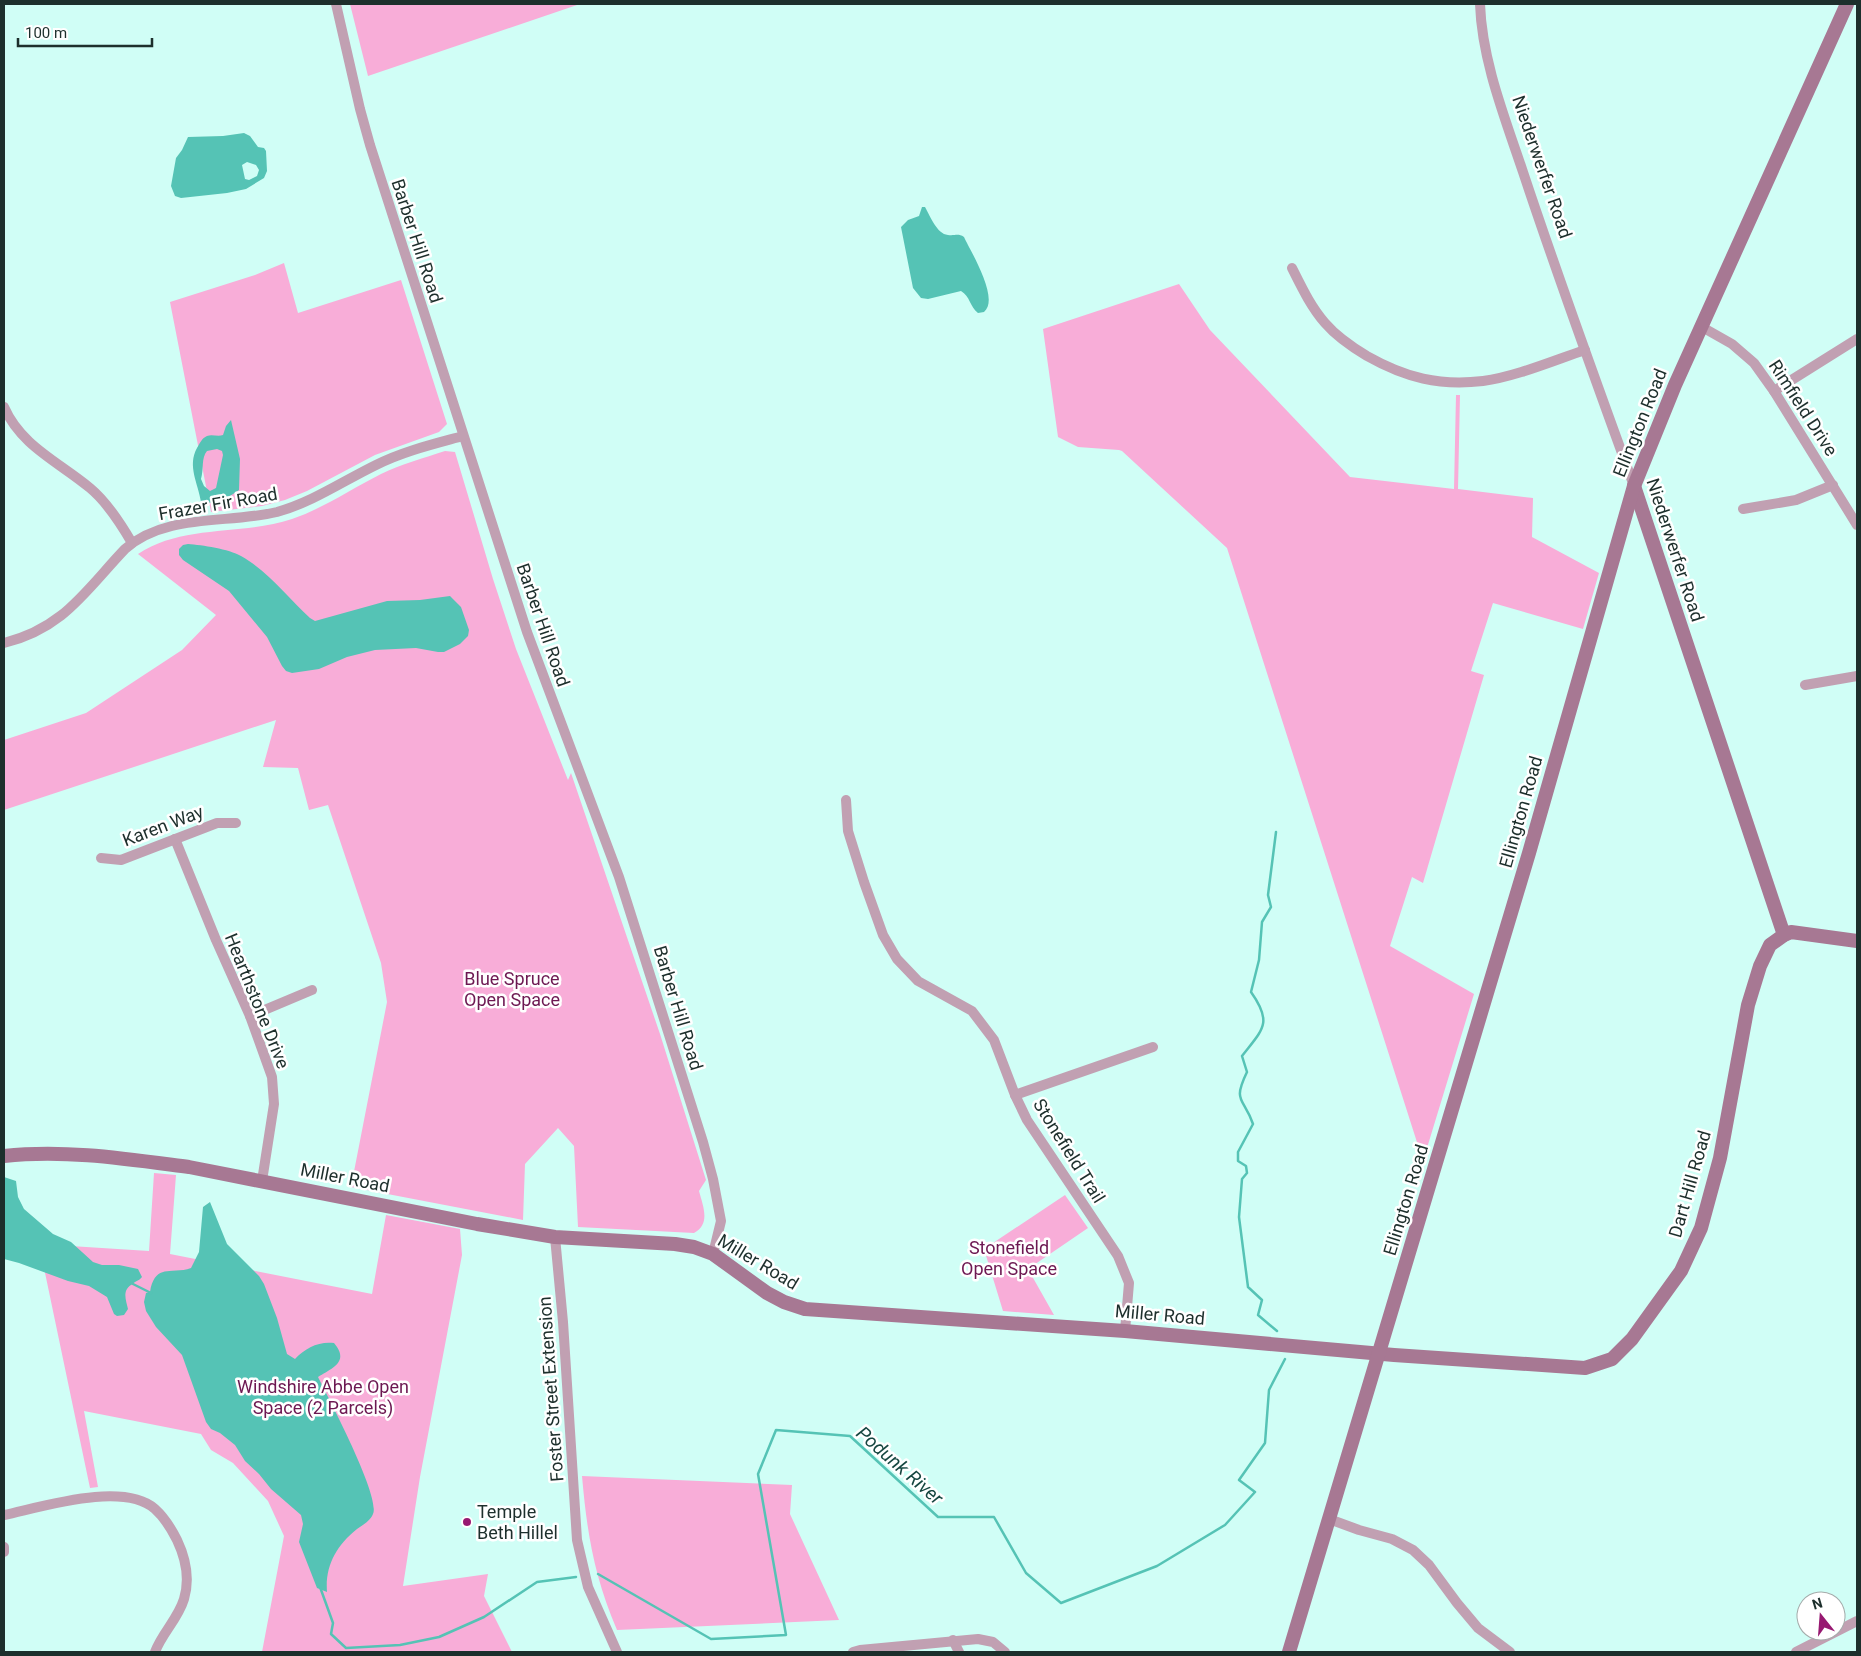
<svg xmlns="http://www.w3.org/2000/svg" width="1861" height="1656" font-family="Roboto,sans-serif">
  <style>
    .green { fill: #f8add8 }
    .water { fill: #55c3b5; fill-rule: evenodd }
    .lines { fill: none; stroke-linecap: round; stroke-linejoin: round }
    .stream { stroke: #55c3b5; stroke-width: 2.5 }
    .street { stroke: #c1a0b2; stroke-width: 10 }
    .secondary { stroke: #a77893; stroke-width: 14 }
    .poi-dot { fill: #971971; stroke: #fff; stroke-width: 2 }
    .labels { text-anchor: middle; stroke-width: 5; stroke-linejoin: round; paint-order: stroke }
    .street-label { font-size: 18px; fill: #1d2f2c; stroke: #fff }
    .park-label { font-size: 18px; fill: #6d1852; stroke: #fff }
    .poi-label { font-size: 18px; fill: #1d2f2c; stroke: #fff; text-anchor: start }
    .water-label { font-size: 19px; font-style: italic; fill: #164741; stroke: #fff }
  </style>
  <rect width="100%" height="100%" fill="#d0fef6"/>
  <g class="green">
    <polygon points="350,4 580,4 368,76"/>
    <polygon points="284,263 298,313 401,280 447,424 439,432 375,455 307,491 285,500 262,506 211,512 170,302 255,275"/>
    <polygon points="1179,284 1210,330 1350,477 1454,489 1456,395 1460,395 1458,489 1533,498 1532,537 1599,573 1583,629 1493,603 1471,671 1484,675 1423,883 1412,877 1390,946 1474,994 1423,1161 1227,548 1122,451 1119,450 1078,447 1058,437 1043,329"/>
    <path d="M445,451L455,452L493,579L516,649L568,780L571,773L660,1034L706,1180L699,1191C703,1206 711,1224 694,1233L578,1227L574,1146L558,1128L525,1164L523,1220L351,1187L387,1002L381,963L328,805L309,810L298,768L263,767L276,720L4,810V740L86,713L182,650L216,615L138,554C183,524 242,536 292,519C324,508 351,489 381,474C401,464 424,458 445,451Z"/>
    <polygon points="154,1173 176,1175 170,1254 372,1294 386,1215 460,1229 462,1255 420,1477 403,1586 488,1574 484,1596 512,1652 262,1652 284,1536 268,1501 233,1463 211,1450 201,1434 84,1411 98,1487 90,1488 39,1244 149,1251"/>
    <polygon points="1065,1195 1088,1228 1028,1269 1054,1315 1003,1311 984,1249"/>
    <path d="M582,1476L792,1485L790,1514L839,1620L617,1630C594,1576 587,1533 582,1476Z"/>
  </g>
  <g class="water">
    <path d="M244,133L250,136L258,147L264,148L266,151L267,171L264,178L246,189L227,193L181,198L175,196L171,186L176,158L182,150L188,137L223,136ZM247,162L256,165L259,170L257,176L249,180L245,179L242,165Z"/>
    <path d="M922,207H925C930,216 937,234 948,235C955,236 958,233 964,237C971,252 1000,299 984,312L978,313C970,307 970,296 961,291L928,299L921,298L913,288L901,227L908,220L919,216Z"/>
    <path d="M231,420L240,459L239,490L224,500L204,504L201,502C198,483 187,466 197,448C200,443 202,438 207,436C212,434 218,437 223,435L226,426ZM217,449L222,451L223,455L216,488L210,491L204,486L201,479C204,469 201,458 207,451Z"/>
    <path d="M188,544C202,545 229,549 241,556C268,571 288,598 310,618L315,621L387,601L420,600L450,596L461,607L469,630L468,636L460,644L444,652H438L416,648L375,650L347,657L319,669L292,673L286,671L282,666L267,637L229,591L183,560L179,555V549L183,545Z"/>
    <path d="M4,1177L16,1181L18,1197L24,1209L53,1234L71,1242L93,1262L102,1265H119L138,1269L142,1277C139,1281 135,1281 131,1285C122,1291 126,1300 128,1309L124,1315L117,1316L114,1314L107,1297L89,1286L68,1281L19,1263L4,1259Z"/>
    <path d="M210,1202L227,1244L259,1276L264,1284L277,1318L287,1354L295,1359C305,1348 319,1341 334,1343C350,1362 332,1368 318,1377C328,1397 381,1497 373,1514C370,1521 363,1525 357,1529C336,1546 325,1566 327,1592L317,1588L299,1542L303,1524L301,1515L271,1489L259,1474L245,1461L235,1445L220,1433L211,1429L206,1422L182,1355L156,1327L146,1311L144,1302L146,1293L150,1292C155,1262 173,1275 191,1268L199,1252L203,1207Z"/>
  </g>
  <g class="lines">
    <g class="stream">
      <path d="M1276,832L1268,895L1271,907L1262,922L1259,960L1251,992C1273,1023 1263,1029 1242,1056L1247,1072C1232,1103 1244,1097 1253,1124L1238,1152V1161L1246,1166L1247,1173L1242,1179L1239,1217L1248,1287L1262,1300L1258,1315L1277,1331"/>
      <polyline points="131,1283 151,1293"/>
      <polyline points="598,1574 711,1639 786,1635 758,1474 776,1430 850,1436 938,1517 994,1517 1026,1573 1061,1603 1157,1566 1225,1525 1255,1492 1239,1480 1265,1443 1269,1390 1285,1359"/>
      <polyline points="320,1587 333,1623 331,1634 346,1648 400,1645 439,1637 484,1617 537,1582 576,1577"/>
    </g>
    <g class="street">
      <polyline points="336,4 360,109 370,145 527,632 619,877 703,1142 713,1179 721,1221 713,1254"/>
      <path d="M1480,4C1482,61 1505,118 1523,172C1558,277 1596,382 1634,486"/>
      <path d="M1292,268C1302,288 1311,307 1325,323C1337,337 1352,347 1367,356C1406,378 1439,386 1483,381C1515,377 1555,360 1585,350"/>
      <polyline points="1702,327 1732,344 1754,363 1774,391 1857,525"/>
      <polyline points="1774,391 1857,339"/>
      <path d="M4,407C21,446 59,462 90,488C107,502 121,524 132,543"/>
      <polyline points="1743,509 1796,500 1833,485"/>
      <path d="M4,643C64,628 85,591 125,549C166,513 227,524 277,512C313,502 343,481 376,465C404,451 434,444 463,436"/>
      <polyline points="1805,685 1857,676"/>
      <polyline points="846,800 848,831 864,882 883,935 897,959 918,981 972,1011 994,1040 1015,1095 1027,1120 1118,1256 1129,1283 1125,1331"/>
      <polyline points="175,839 216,940 250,1016 272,1077 274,1104 262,1181"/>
      <polyline points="101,858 121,860 217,823 236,823"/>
      <polyline points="250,1016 312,990"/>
      <polyline points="1015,1095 1153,1047"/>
      <polyline points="555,1237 563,1322 577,1540 588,1587 617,1652"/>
      <path d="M4,1515C42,1507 123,1481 155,1509C165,1518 171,1528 177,1540C186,1559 190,1579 184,1599C178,1619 162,1633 155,1652"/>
      <polyline points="1329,1519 1359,1530 1392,1539 1413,1550 1429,1565 1457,1603 1478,1628 1510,1652"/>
      <polyline points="4,1547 4,1552"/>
      <polyline points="953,1640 959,1652"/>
      <polyline points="853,1652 860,1650 978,1639 993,1642 1005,1652"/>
      <polyline points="1796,1652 1857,1621"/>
    </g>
    <g class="secondary">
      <polyline points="1634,486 1784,935"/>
      <path d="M4,1156C65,1149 128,1159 189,1167L477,1224L555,1237L675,1244L694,1247L713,1254L767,1293L784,1302L805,1309L1125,1331L1394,1355L1585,1368L1612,1359L1632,1339L1681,1271L1701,1228L1720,1158L1748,1005L1760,966L1770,945L1784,935L1791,932L1857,941"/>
      <polyline points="1289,1652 1529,853 1634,486 1675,385 1847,4"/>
    </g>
  </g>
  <circle class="poi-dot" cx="467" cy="1522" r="5"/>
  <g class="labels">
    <g class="street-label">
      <text transform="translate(1542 167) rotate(71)" y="6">Niederwerfer Road</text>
      <text transform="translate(417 241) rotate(72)" y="6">Barber Hill Road</text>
      <text transform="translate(1803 408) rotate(57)" y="6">Rimfield Drive</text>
      <text transform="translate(1640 423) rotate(-68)" y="6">Ellington Road</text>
      <text transform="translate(218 504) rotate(-10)" y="6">Frazer Fir Road</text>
      <text transform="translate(1675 550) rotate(72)" y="6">Niederwerfer Road</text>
      <text transform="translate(543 625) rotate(71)" y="6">Barber Hill Road</text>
      <text transform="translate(1521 812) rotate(-74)" y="6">Ellington Road</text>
      <text transform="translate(163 826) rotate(-21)" y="6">Karen Way</text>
      <text transform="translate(257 1001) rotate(68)" y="6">Hearthstone Drive</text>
      <text transform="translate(678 1008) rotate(73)" y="6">Barber Hill Road</text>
      <text transform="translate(1069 1151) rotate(58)" y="6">Stonefield Trail</text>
      <text transform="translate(345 1178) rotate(11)" y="6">Miller Road</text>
      <text transform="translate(1690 1184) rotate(-74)" y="6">Dart Hill Road</text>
      <text transform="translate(1406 1200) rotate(-73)" y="6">Ellington Road</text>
      <text transform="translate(758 1262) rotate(31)" y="6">Miller Road</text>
      <text transform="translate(1160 1315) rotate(5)" y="6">Miller Road</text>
      <text transform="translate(551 1389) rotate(-94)" y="6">Foster Street Extension</text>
    </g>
    <g class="park-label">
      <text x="512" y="985">Blue Spruce<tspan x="512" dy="21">Open Space</tspan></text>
      <text x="1009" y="1254">Stonefield<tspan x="1009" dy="21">Open Space</tspan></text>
      <text x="323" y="1393">Windshire Abbe Open<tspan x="323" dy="21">Space (2 Parcels)</tspan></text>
    </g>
    <g class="poi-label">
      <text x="477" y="1518">Temple<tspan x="477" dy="21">Beth Hillel</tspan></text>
    </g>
    <g class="water-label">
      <text transform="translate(900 1465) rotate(41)" y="7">Podunk River</text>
    </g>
  </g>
  <rect width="1861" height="1656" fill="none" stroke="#1d2f2c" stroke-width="10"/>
  <g transform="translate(1821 1616) rotate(343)"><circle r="24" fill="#ffffff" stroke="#a5acab"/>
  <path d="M0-4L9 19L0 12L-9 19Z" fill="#971971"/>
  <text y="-8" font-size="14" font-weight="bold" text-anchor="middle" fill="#1d2f2c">N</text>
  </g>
  <path d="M18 38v8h134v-8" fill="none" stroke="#1d2f2c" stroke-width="2.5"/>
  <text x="25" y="38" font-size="15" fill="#1d2f2c" stroke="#ffffff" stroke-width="4" paint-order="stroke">100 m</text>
</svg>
